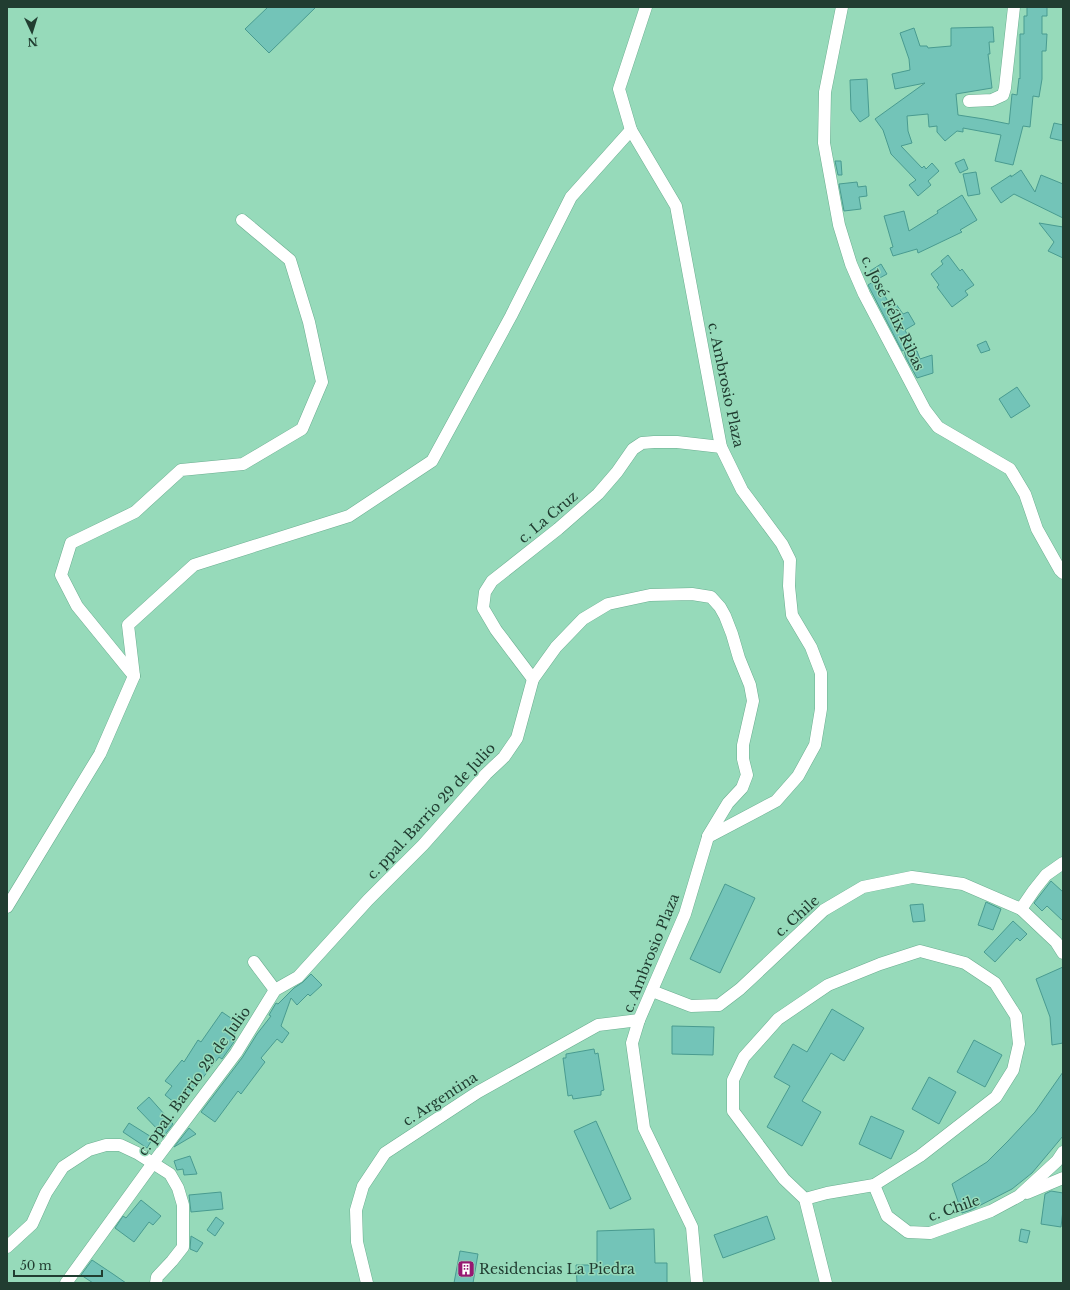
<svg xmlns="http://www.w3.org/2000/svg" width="1070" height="1290" font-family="'Libre Baskerville',serif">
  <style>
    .building { fill: #73c4b8; stroke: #499b90 }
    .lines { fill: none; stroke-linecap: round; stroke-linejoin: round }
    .minor-casing { stroke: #6bae90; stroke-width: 13 }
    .minor { stroke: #fff; stroke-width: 12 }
    .labels { text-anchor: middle; stroke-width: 3; stroke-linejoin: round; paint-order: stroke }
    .street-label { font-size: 14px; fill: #213d31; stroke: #96daba }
    .poi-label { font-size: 14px; fill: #213d31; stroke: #96daba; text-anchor: start }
  </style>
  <rect width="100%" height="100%" fill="#96daba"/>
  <g class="building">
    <polygon points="268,7 316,7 269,53 245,29"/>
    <polygon points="1027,7 1047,7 1047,16 1042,16 1042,34 1047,34 1046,51 1042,51 1042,79 1039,97 1033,96 1030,127 1023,126 1013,165 995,161 1001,135 963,128 963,132 957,131 945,141 937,132 937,126 929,127 928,114 907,116 908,131 912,143 901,146 922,168 924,166 926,169 932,163 939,171 928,181 931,185 918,196 909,185 916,180 891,154 883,130 875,119 925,83 895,89 892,74 910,70 909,59 900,33 914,28 920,46 927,46 928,48 951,46 951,28 993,27 994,42 989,42 990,54 988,54 992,88 956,94 958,115 984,119 1009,124 1012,94 1017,95 1019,78 1020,79 1020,34 1024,34 1024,16 1027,16"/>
    <polygon points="867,79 869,116 860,122 851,110 850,80"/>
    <polygon points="1054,123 1063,125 1063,141 1050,138"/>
    <polygon points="964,159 968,169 960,173 955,163"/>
    <polygon points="835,161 841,161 842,175 838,175"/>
    <polygon points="1021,170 1035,192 1041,175 1063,184 1063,218 1014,194 1001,203 991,188 1011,175 1011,177"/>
    <polygon points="976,172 980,194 968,196 963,174"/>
    <polygon points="857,182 858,187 866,186 867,196 859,197 861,209 844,211 839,184"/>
    <polygon points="962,195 977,220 960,230 962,232 918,253 917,249 893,256 890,248 893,247 884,216 904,211 909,231 938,213 937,211"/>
    <polygon points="1039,223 1063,227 1063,258 1048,251 1054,242"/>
    <polygon points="948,255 960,271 962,269 974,285 965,291 968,295 952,307 937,287 939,285 931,274 943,264 941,261"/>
    <polygon points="881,264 887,274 876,280 870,271"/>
    <polygon points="876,280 891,307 896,304 903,314 908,312 915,324 905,330 915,351 917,351 920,359 932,355 933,373 917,378 906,358 904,350 902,351 868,285"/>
    <polygon points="986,341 990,350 981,353 977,345"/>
    <polygon points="1017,387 1030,406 1011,418 999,399"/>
    <polygon points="1051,881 1063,892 1063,921 1047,906 1042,911 1034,903"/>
    <polygon points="725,884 755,898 720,973 690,959"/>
    <polygon points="986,902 1001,909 993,930 978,925"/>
    <polygon points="923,904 925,921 913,922 910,905"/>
    <polygon points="1013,921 1027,934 1020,941 1017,938 995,962 984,952"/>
    <polygon points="1063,967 1063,1043 1052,1045 1050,1017 1036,979"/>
    <polygon points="311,974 322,985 310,996 308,994 297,1005 291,998 281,1026 289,1033 282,1043 277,1039 261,1058 265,1062 241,1094 238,1091 215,1122 201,1112 242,1058 257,1034 271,1016 269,1015 276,1003 278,1004 294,988 303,982"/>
    <polygon points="832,1009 864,1028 844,1061 831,1053 802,1101 821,1112 802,1146 767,1127 790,1086 774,1077 793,1044 807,1052"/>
    <polygon points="222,1012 241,1025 233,1036 236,1039 222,1059 219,1057 180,1107 165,1095 172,1086 165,1081 182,1060 184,1062 198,1040 201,1042"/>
    <polygon points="672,1026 714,1027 713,1055 672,1054"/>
    <polygon points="974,1040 1002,1055 985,1087 957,1072"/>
    <polygon points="594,1049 595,1054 598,1053 604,1090 601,1091 601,1095 573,1099 572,1095 568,1096 563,1058 566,1058 566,1054"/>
    <polygon points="1063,1072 1063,1136 1032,1173 1012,1189 971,1210 962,1213 952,1184 987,1162 1008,1141 1035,1112"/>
    <polygon points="929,1077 956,1092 939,1124 912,1109"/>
    <polygon points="149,1097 173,1124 164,1136 137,1108"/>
    <polygon points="871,1116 904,1131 891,1159 859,1144"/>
    <polygon points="596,1121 631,1199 610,1209 574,1131"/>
    <polygon points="129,1123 153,1138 147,1148 123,1132"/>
    <polygon points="189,1128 196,1134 174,1147"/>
    <polygon points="190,1156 197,1174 184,1175 183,1169 177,1170 174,1161"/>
    <polygon points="1051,1191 1063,1193 1063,1210 1061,1227 1041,1224 1045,1194"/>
    <polygon points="221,1192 223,1209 191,1212 189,1195"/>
    <polygon points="141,1200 161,1216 153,1225 149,1222 134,1242 115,1228 123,1216 126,1218"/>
    <polygon points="767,1216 775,1239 723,1258 714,1235"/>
    <polygon points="216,1217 224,1223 215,1236 207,1230"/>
    <polygon points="654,1229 655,1263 667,1263 667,1283 577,1283 576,1265 597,1265 597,1231"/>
    <polygon points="1021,1229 1030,1231 1027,1243 1019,1241"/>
    <polygon points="191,1236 203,1243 197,1252 190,1249"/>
    <polygon points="460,1251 478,1254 473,1283 454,1283"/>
    <polygon points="92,1260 113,1274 126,1283 93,1283 81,1275"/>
  </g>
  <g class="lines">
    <defs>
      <g id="minor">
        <polyline points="646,7 619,89 631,130 676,206 721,447 742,490 782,544 790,560 789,586 792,615 811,647 821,673 821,709 815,745 798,776 776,801 708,837 685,914 639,1020 632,1043 644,1128 692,1227 697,1283"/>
        <polyline points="842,7 825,92 824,143 839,225 851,264 864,294 925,410 938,427 1010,469 1025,494 1037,529 1060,570 1063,573"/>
        <polyline points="969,101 992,100 1003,95 1005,88 1014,7"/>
        <polyline points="134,676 77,606 61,575 71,543 135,512 181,470 243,464 302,429 322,382 309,322 290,260 242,220"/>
        <polyline points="533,679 496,630 483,608 485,592 492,581 558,529 598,494 617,472 633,449 642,443 654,442 677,442 721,447"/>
        <polyline points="7,907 100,754 134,676 128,625 194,565 349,516 432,461 511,316 571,197 631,130"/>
        <polyline points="1021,909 1034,890 1046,875 1063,863"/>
        <polyline points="254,962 275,990"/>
        <polyline points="652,991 691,1006 719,1005 740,989 824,910 863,887 912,877 963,884 1021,909 1056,942 1063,953"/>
        <polyline points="874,1185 887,1216 908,1232 930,1233 991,1211 1019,1196 1057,1161 1063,1152"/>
        <polyline points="1027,1193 1063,1178"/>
        <polyline points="805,1199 827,1193 874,1185 920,1156 996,1097 1013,1070 1019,1044 1016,1016 995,983 965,963 920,951 880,964 828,985 778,1019 744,1057 733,1080 733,1111 784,1179 805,1199 826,1283"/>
        <polyline points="7,1247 32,1224 46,1193 63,1167 89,1150 106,1145 120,1145 137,1153 170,1174 178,1188 183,1205 183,1247 172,1261 157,1277 156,1283"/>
        <polyline points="66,1283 153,1163 236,1053 275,990 298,977 368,900 423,845 486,774 504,757 517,738 533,679 556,647 583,619 608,604 650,595 692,594 711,597 720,607 725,616 732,634 739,658 750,685 753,701 743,745 743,759 747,775 742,788 728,803 708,836"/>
        <polyline points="367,1283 357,1242 356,1210 363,1186 385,1153 478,1092 598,1025 639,1020"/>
      </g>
    </defs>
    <use href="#minor" class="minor-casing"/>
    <use href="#minor" class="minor"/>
  </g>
  <defs>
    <symbol id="building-square" viewBox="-11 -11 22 22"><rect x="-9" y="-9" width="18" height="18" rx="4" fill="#971871" stroke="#96daba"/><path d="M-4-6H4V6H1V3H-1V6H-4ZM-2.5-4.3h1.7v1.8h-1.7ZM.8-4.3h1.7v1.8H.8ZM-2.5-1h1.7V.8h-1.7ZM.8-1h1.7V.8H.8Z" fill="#fff"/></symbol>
  </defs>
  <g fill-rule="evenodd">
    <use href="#building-square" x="456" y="1259" width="20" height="20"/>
  </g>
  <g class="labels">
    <g class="street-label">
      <text transform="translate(893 313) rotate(64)" y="5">c. José Félix Ribas</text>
      <text transform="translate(726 385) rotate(78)" y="5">c. Ambrosio Plaza</text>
      <text transform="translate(548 517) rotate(-40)" y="5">c. La Cruz</text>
      <text transform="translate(431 811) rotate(-47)" y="5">c. ppal. Barrio 29 de Julio</text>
      <text transform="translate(797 916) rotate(-42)" y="5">c. Chile</text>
      <text transform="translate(651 953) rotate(-68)" y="5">c. Ambrosio Plaza</text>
      <text transform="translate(194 1081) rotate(-54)" y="5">c. ppal. Barrio 29 de Julio</text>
      <text transform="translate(440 1099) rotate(-33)" y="5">c. Argentina</text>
      <text transform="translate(954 1208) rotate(-19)" y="5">c. Chile</text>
    </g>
    <g class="poi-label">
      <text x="479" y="1274">Residencias La Piedra</text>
    </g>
  </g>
  <rect width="1070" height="1290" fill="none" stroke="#213d31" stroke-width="16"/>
  <g transform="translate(32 32) rotate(176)" stroke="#96daba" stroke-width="3" paint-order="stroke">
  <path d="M0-3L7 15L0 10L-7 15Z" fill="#213d31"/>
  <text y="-6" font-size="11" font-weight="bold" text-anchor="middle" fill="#213d31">N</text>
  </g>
  <path d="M14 1270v6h88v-6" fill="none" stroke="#213d31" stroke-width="2"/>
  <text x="20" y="1270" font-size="12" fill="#213d31" stroke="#96daba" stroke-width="3" paint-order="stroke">50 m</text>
</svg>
